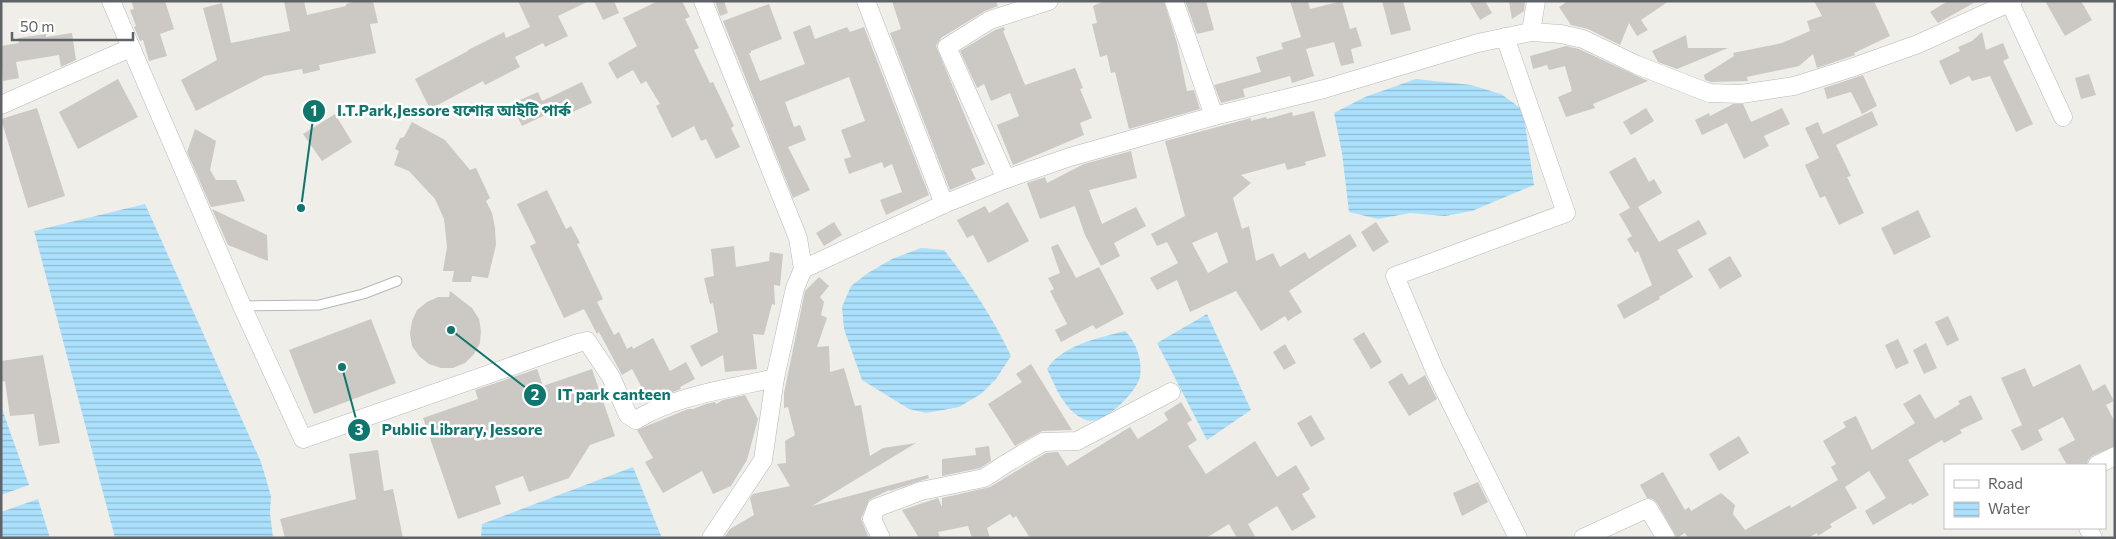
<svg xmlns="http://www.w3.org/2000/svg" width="2116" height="539" font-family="Commissioner,'Noto Sans Bengali',sans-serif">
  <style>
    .water { fill: url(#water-rules) }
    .building { fill: #ccc9c4; fill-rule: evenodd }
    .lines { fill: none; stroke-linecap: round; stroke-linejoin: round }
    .service-casing { stroke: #b5b8bc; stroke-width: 11 }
    .minor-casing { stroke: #b5b8bc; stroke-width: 19 }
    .service { stroke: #fff; stroke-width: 9 }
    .minor { stroke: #fff; stroke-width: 18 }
    .leader { fill: none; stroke: #0f766e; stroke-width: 2 }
    .callout-dot { fill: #0f766e; stroke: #fff; stroke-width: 2 }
    .mark-label { font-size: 15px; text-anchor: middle; font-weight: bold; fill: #fff }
    .callout-label { font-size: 16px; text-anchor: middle; font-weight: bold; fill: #0f766e; stroke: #fff; stroke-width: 5; stroke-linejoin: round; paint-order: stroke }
  </style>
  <defs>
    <pattern id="water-rules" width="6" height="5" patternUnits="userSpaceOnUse" patternTransform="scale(1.25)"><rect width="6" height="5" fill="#ace1fd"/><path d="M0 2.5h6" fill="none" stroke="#8fbad1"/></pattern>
  </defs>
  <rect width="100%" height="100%" fill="#f0eee8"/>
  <g class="water">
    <polygon points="1416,79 1471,85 1501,94 1523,110 1534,185 1472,211 1445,216 1410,213 1378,219 1349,212 1342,153 1334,113 1365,97"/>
    <polygon points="145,204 261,462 271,496 270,513 273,538 115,538 34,231"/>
    <path d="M921,248L944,250C970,283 993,318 1011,356L996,379L981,394L959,407L926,413L909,409L862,380L844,329L842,307L851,286L868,273L892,259Z"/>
    <polygon points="1207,314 1251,410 1207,440 1157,343"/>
    <path d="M1125,331C1136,341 1143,362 1140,377C1136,393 1103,426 1086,420C1065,412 1056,388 1047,369C1062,345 1099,338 1125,331Z"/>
    <polygon points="1,406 29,485 1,495"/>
    <polygon points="633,467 662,538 481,538 482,524"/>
    <polygon points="38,499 50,538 1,538 1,512"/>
  </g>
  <g class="building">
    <polygon points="131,1 165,1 174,29 160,34 167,56 149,61 143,40 140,41 134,27 136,26 130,10 134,9"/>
    <polygon points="284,1 304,1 307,15 346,6 346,4 357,1 373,1 378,23 370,24 376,53 319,65 320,70 303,74 302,69 264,76 196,111 181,80 217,60 203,8 222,3 231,43 290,31"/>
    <polygon points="518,1 589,1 558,16 568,36 545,47 543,43 515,57 520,67 485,85 483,81 430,109 415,79 468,51 468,50 504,32 506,38 530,27"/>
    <polygon points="594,1 614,1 619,13 603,20"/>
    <polygon points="658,1 682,1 690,17 685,19 699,48 694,50 710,83 713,82 734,126 731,128 740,147 716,159 706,139 701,141 694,126 672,138 656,106 660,104 646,81 641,84 633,70 617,79 608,63 637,46 623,18"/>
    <polygon points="715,1 724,1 728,13 720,16"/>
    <polygon points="892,1 996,1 998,6 985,11 941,38 936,46 985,164 971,169 976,179 950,190 890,33 901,29"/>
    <polygon points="1104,1 1164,1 1177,43 1187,91 1194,90 1200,109 1129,129 1115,72 1111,73 1107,55 1100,57 1092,24 1097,23 1093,6"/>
    <polygon points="1185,1 1206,1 1214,30 1197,34"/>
    <polygon points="1290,1 1308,1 1310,9 1342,1 1350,29 1356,27 1362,46 1351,49 1354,63 1341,66 1334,42 1306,49 1314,76 1292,83 1290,76 1243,89 1245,97 1221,103 1214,85 1261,72 1256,57 1283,49 1281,43 1301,37"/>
    <polygon points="1382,1 1403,1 1411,30 1391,35"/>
    <polygon points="1469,1 1485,1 1492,13 1480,20"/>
    <polygon points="1509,1 1525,1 1524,11 1512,19"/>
    <polygon points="1568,1 1669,1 1641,20 1648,30 1637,36 1629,23 1620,45 1588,29 1571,25 1559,7"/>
    <polygon points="1814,1 1874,1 1890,36 1854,53 1855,55 1817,68 1813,54 1799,66 1747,77 1748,81 1711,82 1705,80 1704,75 1734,56 1733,53 1782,43 1810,31 1807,21 1822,16"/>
    <polygon points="1948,1 1977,1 1938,23 1930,12"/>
    <polygon points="2045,1 2081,1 2092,20 2065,36"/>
    <polygon points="769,4 782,39 751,51 751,53 749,53 760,81 805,64 793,32 810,25 815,39 847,27 850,32 864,27 929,195 886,215 880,200 902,192 892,164 884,168 882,162 849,174 844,159 851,157 841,130 865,121 849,77 785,102 794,127 800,125 806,140 788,147 810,190 793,198 723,21"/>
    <polygon points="1004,27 1005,30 1003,31 1025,85 1075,68 1083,88 1080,89 1092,118 1080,123 1084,135 1013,165 997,125 1019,116 1010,93 991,101 984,84 977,88 960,51 995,30"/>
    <polygon points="1982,32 1986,50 2003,43 2009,58 2003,61 2033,124 2016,132 1990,76 1972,81 1969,76 1950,85 1939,61 1960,51 1958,47 1972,41"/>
    <polygon points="72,33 76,60 61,67 59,55 16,62 19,78 3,81 1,46 19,43 18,38 46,34 46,37"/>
    <polygon points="1686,35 1688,48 1728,48 1677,69 1658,62 1652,51"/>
    <polygon points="1566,46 1579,49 1648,81 1593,104 1595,108 1566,117 1558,97 1572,91 1565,66 1549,70 1547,65 1533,69 1530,56"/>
    <polygon points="2089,74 2096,95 2081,99 2075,78"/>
    <polygon points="1863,75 1877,106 1862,114 1851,92 1827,99 1824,88"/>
    <polygon points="118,79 138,117 78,149 59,112"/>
    <polygon points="582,82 592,103 566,115 562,107 522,126 511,104 538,92 542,101"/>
    <polygon points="1733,104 1743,104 1751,122 1782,108 1790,124 1764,136 1769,146 1744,159 1727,123 1702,135 1695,120 1709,113 1710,116"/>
    <polygon points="37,108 65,196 28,208 1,119"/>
    <polygon points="1646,108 1654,121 1631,135 1623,122"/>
    <path d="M1314,111L1326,156L1305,162L1306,165L1287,170L1285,163L1241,175L1251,183L1233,198L1242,229L1249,226L1256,261L1273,253L1280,267L1305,252L1309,259L1350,234L1357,246L1289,291L1302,312L1288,321L1285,316L1261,331L1236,291L1190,312L1177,280L1157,290L1150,278L1178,263L1167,242L1157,246L1151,234L1185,216L1165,141L1251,118V121L1266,117L1267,119L1292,112L1293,116ZM1217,232L1228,262L1208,273L1192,243Z"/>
    <polygon points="1872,111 1878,125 1836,145 1851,176 1847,177 1864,213 1839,225 1825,196 1820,198 1805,165 1819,158 1805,128 1818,122 1823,134"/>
    <polygon points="335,114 352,142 322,161 303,134"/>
    <polygon points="412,122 445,140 470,170 476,168 490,198 486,201 492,213 495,228 496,245 488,278 472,276 471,282 452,282 454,271 443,271 447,247 444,219 435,199 409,171 394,165 399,151 395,149 400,138 404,137"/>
    <polygon points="195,129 216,141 210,170 216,180 236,180 245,201 211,207 187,152"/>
    <polygon points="1131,151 1137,178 1089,190 1102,224 1136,207 1146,226 1114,243 1120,256 1101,266 1085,235 1075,206 1040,219 1027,183 1045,177 1047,183 1084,164"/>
    <polygon points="1635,157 1649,182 1654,179 1662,193 1638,207 1659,242 1699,220 1707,234 1677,250 1693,277 1659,297 1660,299 1624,319 1617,305 1652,285 1638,251 1635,253 1627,239 1632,236 1619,214 1630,208 1609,172"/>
    <polygon points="547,190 566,229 571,226 580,243 577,244 603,299 597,302 614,335 619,332 627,349 632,346 633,349 653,338 670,371 686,362 695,379 680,387 681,389 649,401 632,369 622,375 599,332 597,334 584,309 564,318 530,246 536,243 517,204"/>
    <polygon points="1008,202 1029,241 988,263 973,235 967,238 957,220 985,206 989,213"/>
    <polygon points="212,209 267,235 268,261 228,245"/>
    <polygon points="1918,210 1931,237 1894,255 1881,228"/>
    <polygon points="834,222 842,235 824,246 816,233"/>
    <polygon points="1376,222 1389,242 1373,252 1361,232"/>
    <polygon points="1058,244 1076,278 1099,267 1124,314 1096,329 1093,325 1061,342 1055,330 1067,324 1050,291 1054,289 1048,278 1060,273 1051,247"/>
    <polygon points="734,246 736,267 769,261 770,252 783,254 780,286 774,285 775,305 772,304 764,335 753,334 757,369 725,372 723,355 701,367 690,346 718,332 713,303 710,304 704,278 714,276 711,249"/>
    <polygon points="1730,256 1742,276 1720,289 1708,269"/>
    <polygon points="819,277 829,286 820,297 824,302 821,315 827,318 817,347 829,346 830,372 844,368 855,406 861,405 870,456 883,448 916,443 812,506 928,475 929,478 890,491 889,490 869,500 861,519 869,538 724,538 730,529 754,515 750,498 753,494 790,486 777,464 786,463 785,441 795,435 788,407 784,408 784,393 805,291"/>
    <polygon points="450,291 472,308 479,319 481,331 480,343 474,354 465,363 453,368 441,368 429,364 419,356 412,346 410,334 412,321 417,310 427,302 438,297 449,297"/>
    <polygon points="1948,316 1959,340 1947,346 1935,322"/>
    <polygon points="371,319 396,383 314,414 289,350"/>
    <polygon points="1364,332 1382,362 1371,369 1353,339"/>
    <polygon points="1898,339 1909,363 1896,369 1885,345"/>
    <polygon points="1926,343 1937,368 1924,374 1913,350"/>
    <polygon points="1285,344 1296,363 1284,370 1273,352"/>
    <polygon points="43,355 60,443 39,446 34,414 10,416 5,381 1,382 1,361"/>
    <polygon points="1031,364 1072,430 1042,431 1015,446 988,404 1022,382 1016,374"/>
    <polygon points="2080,364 2093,391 2105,384 2114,401 2106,405 2115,422 2115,446 2092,456 2088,460 2087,465 2067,465 2058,449 2075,440 2063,417 2038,430 2043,440 2022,451 2011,430 2022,425 2001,378 2025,368 2033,387"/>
    <polygon points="537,369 543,386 592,369 615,436 590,445 569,478 529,492 523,476 495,486 501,504 458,519 423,418 478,399 475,390"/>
    <polygon points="1402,373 1409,385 1425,375 1437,399 1409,416 1388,382"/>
    <polygon points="1920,394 1935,419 1960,404 1958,401 1971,395 1983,419 1960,430 1962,433 1944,443 1942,440 1908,460 1929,495 1912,505 1911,503 1873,525 1865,511 1886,498 1869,471 1845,487 1857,508 1830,524 1832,527 1818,536 1817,533 1808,538 1688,538 1685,533 1677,538 1657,503 1653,499 1647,498 1640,485 1663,472 1685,510 1689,507 1691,511 1721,493 1735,505 1733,514 1745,530 1790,505 1791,508 1838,480 1831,467 1836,464 1823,441 1846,427 1843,422 1856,416 1872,450 1915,423 1903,404"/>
    <polygon points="745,395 758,419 747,460 731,486 713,494 702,471 663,493 645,462 653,458 637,430 688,409 693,409 706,404 715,402 716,404 723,400"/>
    <polygon points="1181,402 1192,420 1187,423 1197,440 1188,446 1206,474 1255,441 1277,477 1296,465 1310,489 1302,494 1316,517 1292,531 1277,506 1248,524 1256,538 1237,538 1229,524 1206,538 1030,538 1016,516 1013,518 1010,514 987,528 990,538 972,538 968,526 938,532 940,538 919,538 902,510 938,498 942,507 942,498 990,487 1046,453 1058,452 1067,466 1130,427 1138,439 1168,420 1164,413"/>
    <polygon points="1311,415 1325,439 1311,447 1297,423"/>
    <polygon points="1739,436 1749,453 1719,471 1709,454"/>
    <polygon points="989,446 991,461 980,468 942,476 942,459 976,455 975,448"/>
    <polygon points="378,450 384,491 393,489 403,538 285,538 280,519 356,499 349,454"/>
    <polygon points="1478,482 1488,502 1462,516 1453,493"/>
  </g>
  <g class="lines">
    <defs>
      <polyline id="service" points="242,306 319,305 363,294 397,281"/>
      <g id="minor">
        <path d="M111,1L242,306L303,439L578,343L587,341L611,377L628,415L636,420C673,396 732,388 775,378"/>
        <polyline points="703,1 798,238 803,269 795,288 775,378 763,460 711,538"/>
        <polyline points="866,1 944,204"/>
        <polyline points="1174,1 1214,116"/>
        <polyline points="2010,3 2063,117"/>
        <polyline points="1531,32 1536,1"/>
        <polyline points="1505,37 1566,213 1395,276 1435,371 1518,538"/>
        <polyline points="1,105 130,48"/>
        <polyline points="1006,179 947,47 990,20 1049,1"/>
        <polyline points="803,269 944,204 1006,179 1070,157 1214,116 1324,89 1478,43 1531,32 1561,34 1583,39 1637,65 1709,93 1741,94 1794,86 1851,68 1918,44 2013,1"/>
        <polyline points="2097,465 2115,456"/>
        <polyline points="2088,528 2093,538"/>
        <polyline points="881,538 872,519 876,508 921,491 984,478 1007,463 1043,442 1077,441 1171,392"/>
        <polyline points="1583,538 1648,508 1666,538"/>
      </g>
    </defs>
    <use href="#service" class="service-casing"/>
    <use href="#minor" class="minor-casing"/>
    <use href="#service" class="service"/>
    <use href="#minor" class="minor"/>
  </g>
  <path class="leader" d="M301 208L314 111M451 330L535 395M342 367L359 430"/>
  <g class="callout-dot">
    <circle cx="301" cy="208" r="5"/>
    <circle cx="451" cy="330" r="5"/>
    <circle cx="342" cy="367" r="5"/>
    <circle cx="314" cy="111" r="12"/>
    <circle cx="535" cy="395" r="12"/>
    <circle cx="359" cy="430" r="12"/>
  </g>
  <g class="mark-label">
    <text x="314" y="116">1</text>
    <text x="535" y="400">2</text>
    <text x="359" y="435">3</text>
  </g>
  <g class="callout-label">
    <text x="454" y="116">I.T.Park,Jessore যশোর আইটি পার্ক</text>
    <text x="614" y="400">IT park canteen</text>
    <text x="462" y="435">Public Library, Jessore</text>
  </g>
  <rect width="2116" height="539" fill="none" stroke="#5f6367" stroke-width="5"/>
  <rect x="1944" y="464" width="162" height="65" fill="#ffffff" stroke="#bfc1c2"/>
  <rect x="1954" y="480" width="25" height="8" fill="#ffffff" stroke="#bfc1c2"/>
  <text x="1988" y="489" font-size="15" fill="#5f6367">Road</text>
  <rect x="1954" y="502" width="25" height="15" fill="url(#water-rules)" stroke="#bfc1c2"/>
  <text x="1988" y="514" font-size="15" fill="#5f6367">Water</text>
  <path d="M12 32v8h121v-8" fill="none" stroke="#5f6367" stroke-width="2.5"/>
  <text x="20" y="32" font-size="15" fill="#5f6367" stroke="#ffffff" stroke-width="4" paint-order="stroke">50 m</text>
</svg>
